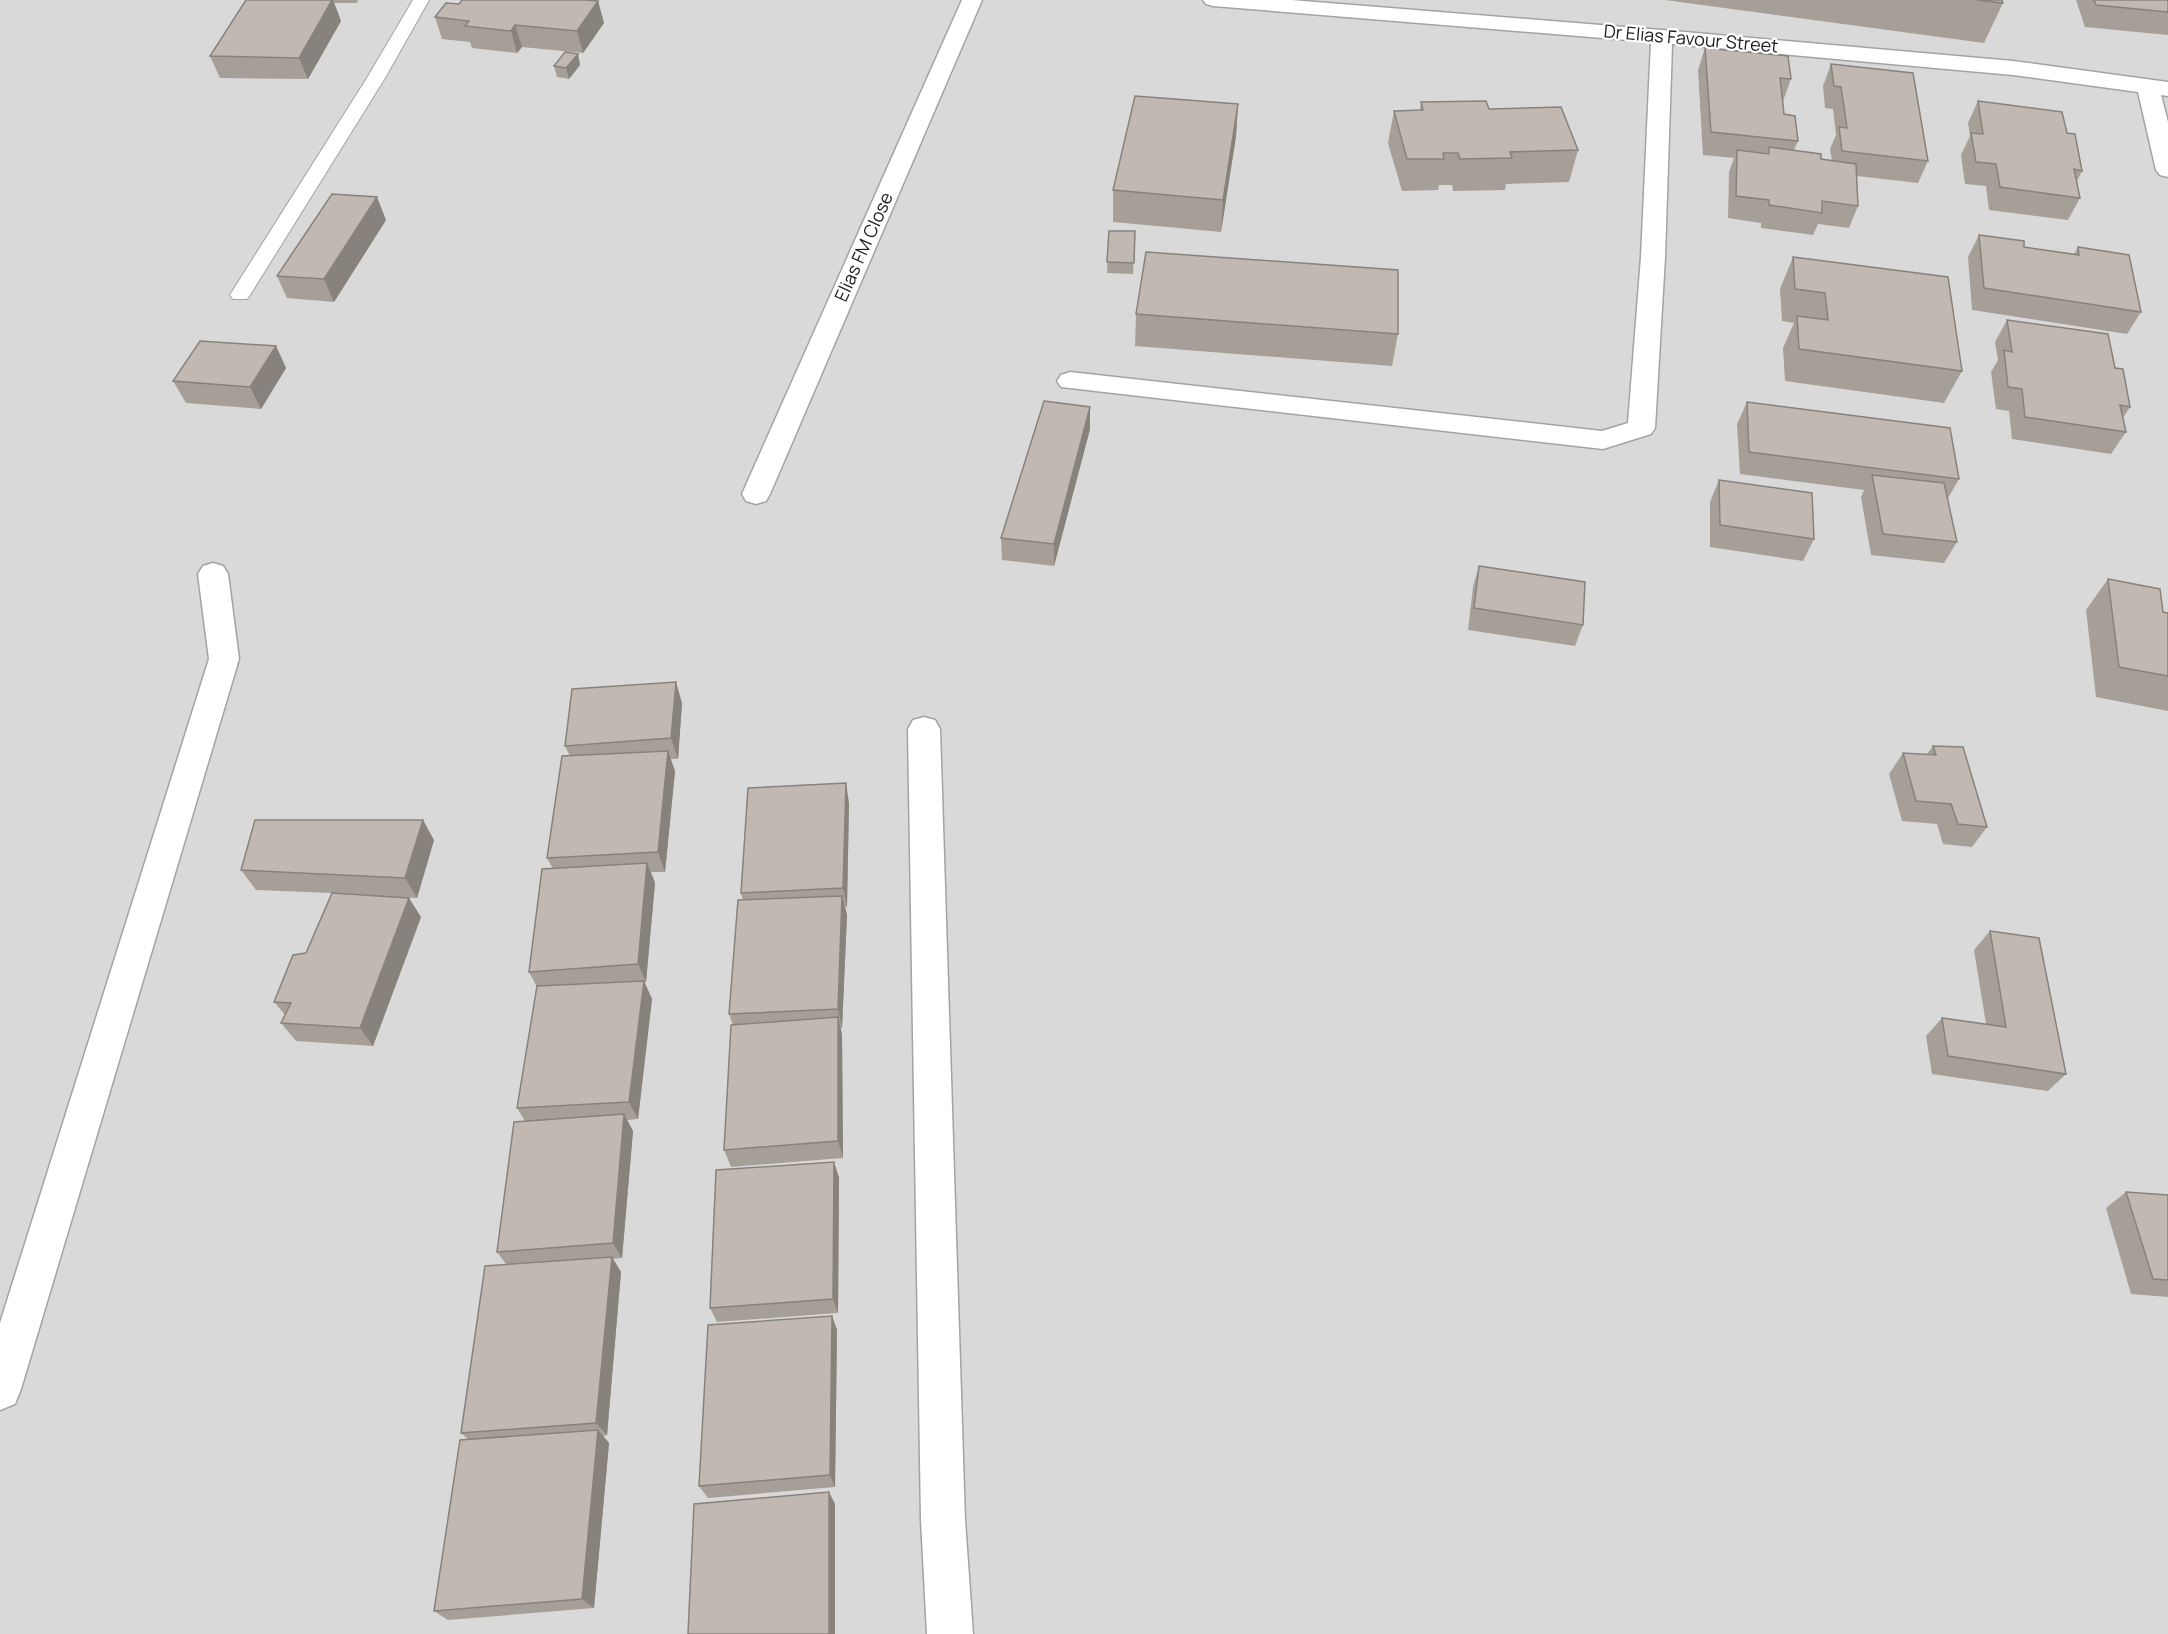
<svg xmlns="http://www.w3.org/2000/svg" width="2168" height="1634" font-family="Manrope,sans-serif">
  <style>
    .residential { fill: #dad9d9 }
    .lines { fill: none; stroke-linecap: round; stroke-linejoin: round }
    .lane-casing { stroke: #a3a3a3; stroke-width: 2 }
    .street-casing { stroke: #a3a3a3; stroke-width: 3 }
    .lane { fill: #fff; fill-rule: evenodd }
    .street { fill: #fff; fill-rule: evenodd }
    .wall { fill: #a69f98 }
    .shaded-wall { fill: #87827c }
    .building { fill: #c1b9b1; stroke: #87827c; stroke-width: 1.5 }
    .labels { text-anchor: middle; stroke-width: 4.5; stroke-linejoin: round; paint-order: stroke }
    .far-street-label { font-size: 18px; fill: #1c1c1c; stroke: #fff }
  </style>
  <rect width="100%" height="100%" fill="#edeae2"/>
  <rect class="residential" x="0" y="0" width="2168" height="1634"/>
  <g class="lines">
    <defs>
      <polygon id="lane" points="413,0 429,0 385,78 250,295 247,299 233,299 230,295 367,78"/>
      <g id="street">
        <polygon points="962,0 982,0 770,494 766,501 756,504 746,501 742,494"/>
        <polygon points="1203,0 1291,0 1662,30 2013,61 2168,82 2168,96 2161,95 2168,122 2168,177 2160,175 2156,170 2138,92 2013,75 1672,44 1665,257 1655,428 1651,434 1603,449 1061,387 1057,381 1061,375 1070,372 1602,431 1628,423 1641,257 1651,42 1213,6 1206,4"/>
        <polygon points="213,563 223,566 228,574 239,659 21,1389 15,1404 0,1410 0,1323 209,659 198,574 203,566"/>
        <polygon points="924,717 935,720 940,729 965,1520 973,1634 927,1634 921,1520 908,729 913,720"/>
      </g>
    </defs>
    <use href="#lane" class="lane-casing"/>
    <use href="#street" class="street-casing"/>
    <use href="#lane" class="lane"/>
    <use href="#street" class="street"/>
  </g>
  <g class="wall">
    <polygon points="246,0 358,0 357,3 334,3 341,21 308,79 220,78 210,56"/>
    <polygon points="1665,0 2002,0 2003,3 1984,43"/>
    <polygon points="2076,0 2168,0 2168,35 2085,27"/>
    <polygon points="598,1 604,23 583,53 522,47 517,53 472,48 470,42 442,39 435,17 459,4"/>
    <polygon points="1705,48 1791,79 1783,101 1784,114 1798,141 1794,150 1821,159 1832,161 1830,149 1836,135 1833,109 1825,108 1823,86 1831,64 1928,161 1918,183 1857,176 1858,206 1849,228 1818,224 1813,235 1761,228 1761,223 1728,218 1729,172 1734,158 1703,155 1698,70"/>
    <polygon points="578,54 580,65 569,79 557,77 554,66"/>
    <polygon points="1978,101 2067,133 2082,171 2077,181 2080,198 2068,220 1989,210 1986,186 1965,184 1961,155 1970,136 1968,123"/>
    <polygon points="1421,102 1489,109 1578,150 1569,182 1506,184 1505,190 1453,191 1452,185 1439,185 1438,190 1402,191 1388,143 1394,111 1420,110"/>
    <polygon points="1238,104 1236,136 1221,232 1113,222 1113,190"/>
    <polygon points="386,220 334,302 287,298 277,276"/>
    <polygon points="1109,231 1135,231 1133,274 1107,273"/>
    <polygon points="1979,235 2024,247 2074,254 2078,247 2141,312 2127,334 1972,310 1968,257"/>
    <polygon points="1793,257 1962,371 1944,403 1785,381 1783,348 1794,323 1782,321 1780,289"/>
    <polygon points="1136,314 1398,334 1392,366 1135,346"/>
    <polygon points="2007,320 2115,368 2130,407 2123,418 2126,432 2111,454 2012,439 2009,411 1996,409 1991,372 1998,360 1995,342"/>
    <polygon points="276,346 286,368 261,409 186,403 173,381"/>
    <polygon points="1747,402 1959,479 1947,500 1957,542 1944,563 1871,555 1861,497 1864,490 1740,474 1737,424"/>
    <polygon points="1090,429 1054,566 1002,560 1001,538"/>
    <polygon points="1719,480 1814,539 1803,561 1710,547 1710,502"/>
    <polygon points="1479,566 1583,625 1575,646 1468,630 1473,587"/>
    <polygon points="2108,579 2163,612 2167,613 2168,611 2168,711 2096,697 2086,610"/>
    <polygon points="682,703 678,759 670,759 675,771 665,872 651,872 655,883 646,982 644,982 652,999 638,1119 627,1120 633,1131 622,1258 613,1259 621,1272 607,1435 603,1436 609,1443 594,1608 448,1620 434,1611 468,1439 461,1433 506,1264 497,1252 525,1121 517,1108 537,987 529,972 553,869 547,858 570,756 565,746"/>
    <polygon points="1933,746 1987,827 1972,847 1943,844 1937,824 1902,821 1889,774 1903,753 1927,754"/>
    <polygon points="849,803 847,907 845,907 847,915 842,1028 841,1028 842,1035 843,1158 731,1167 724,1150 733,1025 729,1014 743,900 741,893"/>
    <polygon points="434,840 417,898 360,895 421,917 373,1046 296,1041 281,1023 285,1015 274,1002 306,953 332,893 256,890 241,870"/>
    <polygon points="1990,931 2066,1074 2048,1091 1932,1074 1926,1036 1942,1018 1986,1024 1974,950"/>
    <polygon points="834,1162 839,1178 838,1313 717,1322 710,1308"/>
    <polygon points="2126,1192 2168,1195 2168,1297 2131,1294 2106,1208"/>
    <polygon points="832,1316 837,1330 835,1487 708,1498 699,1486"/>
  </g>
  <g class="shaded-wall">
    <polygon points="332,0 333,0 341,21 308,79 299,58"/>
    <polygon points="598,1 604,23 583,53 577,31"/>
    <polygon points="515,25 522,47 517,53 511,31"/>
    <polygon points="578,54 580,65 569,79 566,68"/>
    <polygon points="1238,104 1236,136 1221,232 1223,200"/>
    <polygon points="377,197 386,220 334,302 324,279"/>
    <polygon points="276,346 286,368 261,409 250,387"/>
    <polygon points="1090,407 1090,429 1054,566 1054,544"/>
    <polygon points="676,682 682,703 678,759 671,738"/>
    <polygon points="668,751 675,771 665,872 658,852"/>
    <polygon points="846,783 849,803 847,907 843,888"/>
    <polygon points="423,820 434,840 417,898 405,878"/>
    <polygon points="647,863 655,883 646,982 638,964"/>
    <polygon points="842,896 847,915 842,1028 838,1009"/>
    <polygon points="409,898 421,917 373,1046 360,1028"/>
    <polygon points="644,981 652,999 638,1119 629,1102"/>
    <polygon points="838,1017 842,1035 843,1158 838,1141"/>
    <polygon points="624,1114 633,1131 622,1258 613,1243"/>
    <polygon points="834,1162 839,1178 838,1313 833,1299"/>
    <polygon points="612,1257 621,1272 607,1435 596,1423"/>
    <polygon points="832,1316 837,1330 835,1487 830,1475"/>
    <polygon points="598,1430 609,1443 594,1608 582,1599"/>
    <polygon points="829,1492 835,1504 835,1634 829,1634"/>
  </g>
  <g class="building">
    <polygon points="246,0 332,0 299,58 210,56"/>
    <polygon points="462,0 585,0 598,1 577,31 515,25 511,31 465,26 469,21 435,17 446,3 459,4"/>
    <polygon points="1977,0 2002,0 2003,3"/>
    <polygon points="2094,0 2168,0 2168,12 2096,5"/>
    <polygon points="1705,48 1788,56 1791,79 1780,78 1784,114 1795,116 1798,141 1711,132"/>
    <polygon points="565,52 578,54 566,68 554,66"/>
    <polygon points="1831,64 1913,73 1928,161 1842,151 1839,127 1847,128 1841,87 1834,86"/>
    <polygon points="1135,96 1238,104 1223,200 1113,190"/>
    <polygon points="1486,101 1489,109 1561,107 1578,150 1510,152 1512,158 1460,159 1458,153 1443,153 1444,159 1407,159 1394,111 1423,110 1421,102"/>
    <polygon points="1978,101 2062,112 2067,133 2075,134 2082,171 2074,169 2080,198 2000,187 1996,164 1976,162 1971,133 1983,134"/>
    <polygon points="1769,147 1821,154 1821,159 1856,164 1858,206 1822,201 1822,213 1769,205 1769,200 1736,196 1737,150 1769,154"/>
    <polygon points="332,194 377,197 324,279 277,276"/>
    <polygon points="1109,231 1135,231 1134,263 1107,262"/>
    <polygon points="1979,235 2024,241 2024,247 2079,255 2078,247 2129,255 2141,312 1984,288"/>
    <polygon points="1146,252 1398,270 1398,334 1136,314"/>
    <polygon points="1793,257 1948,277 1962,371 1799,349 1797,316 1828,320 1825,293 1795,289"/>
    <polygon points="2007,320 2108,334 2115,368 2123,369 2130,407 2120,405 2126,432 2025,417 2022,389 2008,387 2004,350 2012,352"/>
    <polygon points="200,341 276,346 250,387 173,381"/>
    <polygon points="1044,401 1090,407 1054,544 1001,538"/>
    <polygon points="1747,402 1950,428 1959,479 1749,452"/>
    <polygon points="1872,475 1944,483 1957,542 1883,534"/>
    <polygon points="1719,480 1812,493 1814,539 1720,525"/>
    <polygon points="1479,566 1585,582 1583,625 1474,608"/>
    <polygon points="2108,579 2160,589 2163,612 2168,613 2168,676 2119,667"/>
    <polygon points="676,682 671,738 565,746 572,689"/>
    <polygon points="1933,746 1963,747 1987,827 1958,824 1951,804 1916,801 1903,753 1936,755"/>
    <polygon points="668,751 658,852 547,858 562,756"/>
    <polygon points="846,783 843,888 741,893 748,788"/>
    <polygon points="255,820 423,820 405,878 241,870"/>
    <polygon points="647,863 638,964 529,972 542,869"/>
    <polygon points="332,893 409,898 360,1028 281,1023 291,1003 274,1002 293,955 306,953"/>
    <polygon points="842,896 838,1009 729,1014 738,900"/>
    <polygon points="1990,931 2039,938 2066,1074 1948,1056 1942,1018 2006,1027"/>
    <polygon points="644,981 629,1102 517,1108 537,986"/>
    <polygon points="838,1017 838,1141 724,1150 731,1025"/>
    <polygon points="624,1114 613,1243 497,1252 514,1122"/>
    <polygon points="834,1162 833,1299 710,1308 716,1170"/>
    <polygon points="2126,1192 2168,1195 2168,1280 2153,1279"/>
    <polygon points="612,1257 596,1423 461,1433 485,1266"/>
    <polygon points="832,1316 830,1475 699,1486 708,1325"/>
    <polygon points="598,1430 582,1599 434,1611 460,1440"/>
    <polygon points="829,1492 829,1634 688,1634 694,1504"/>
  </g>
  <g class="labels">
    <g class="far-street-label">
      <text transform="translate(1691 39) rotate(5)" y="6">Dr Elias Favour Street</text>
      <text transform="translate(864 247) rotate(-66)" y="6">Elias FM Close</text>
    </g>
  </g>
</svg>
